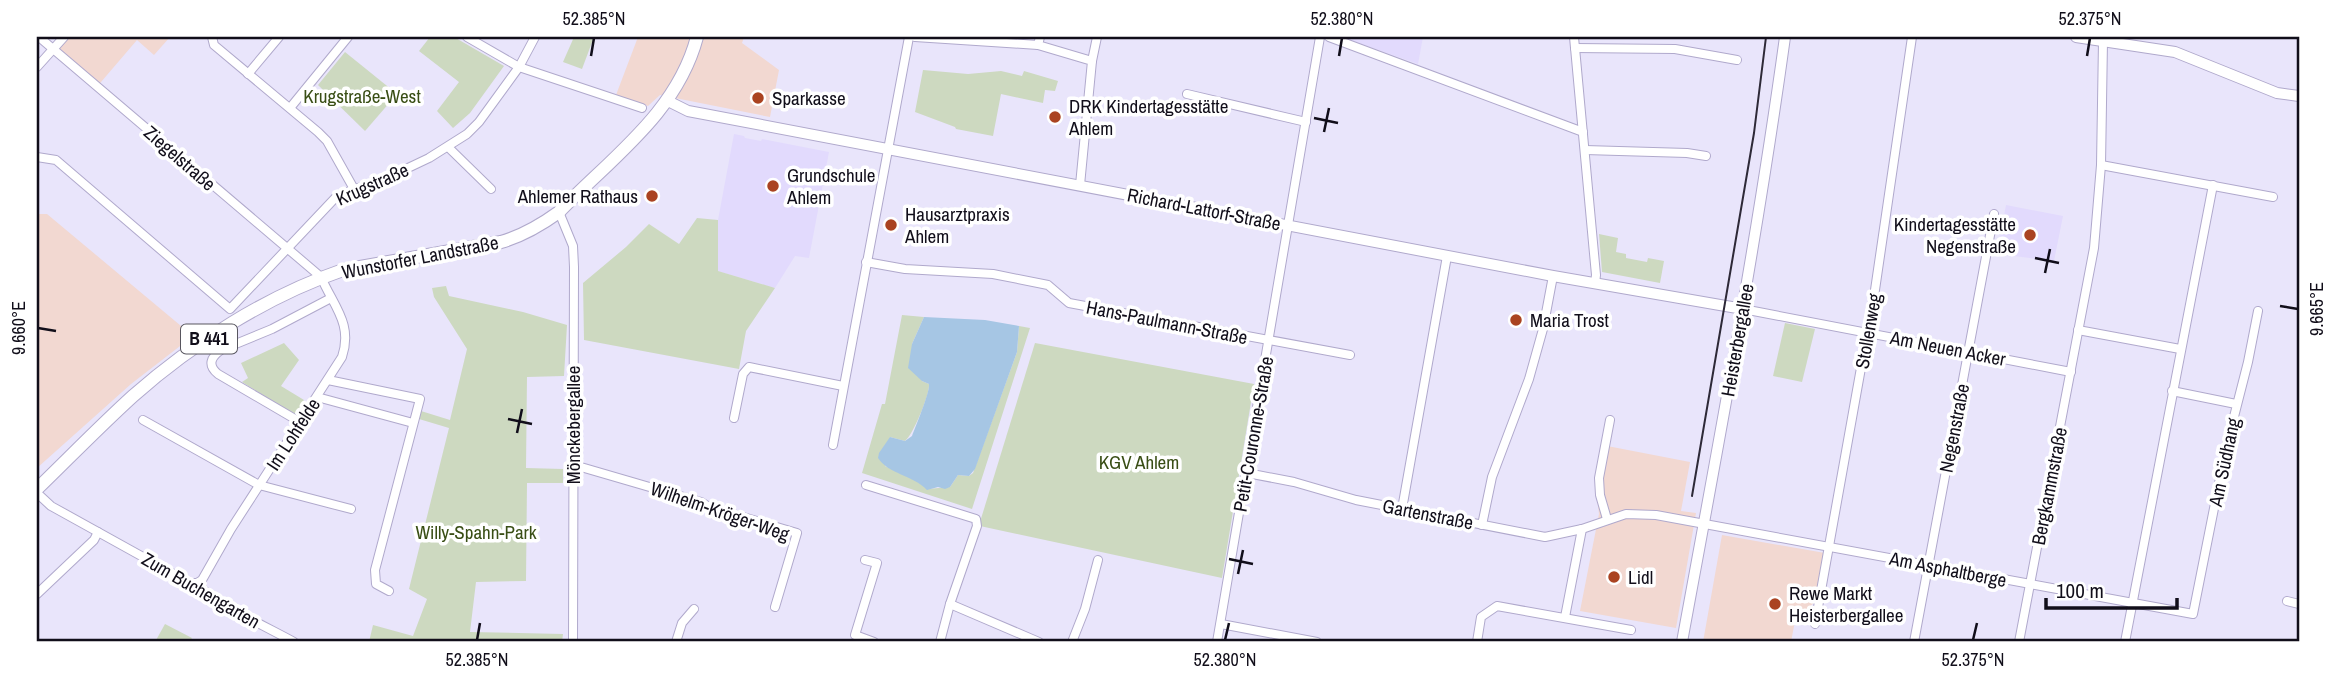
<svg xmlns="http://www.w3.org/2000/svg" width="2336" height="679" font-family="'Archivo Narrow',sans-serif">
  <style>
    .commercial { fill: #f2d8d1 }
    .built { fill: #e2dafd }
    .green { fill: #cdd9c0 }
    .water { fill: #a6c6e4 }
    .lines { fill: none; stroke-linecap: round; stroke-linejoin: round }
    .street-casing { stroke: #b0a9cc; stroke-width: 10 }
    .secondary-casing { stroke: #b0a9cc; stroke-width: 12 }
    .primary-casing { stroke: #b0a9cc; stroke-width: 14 }
    .street { stroke: #fff; stroke-width: 8 }
    .secondary { stroke: #fff; stroke-width: 10 }
    .primary { stroke: #fff; stroke-width: 12 }
    .tram { stroke: #2d2937; stroke-width: 2 }
    .ticks { fill: none; stroke: #110e1a; stroke-width: 2.5 }
    .poi-dot { fill: #aa4321; stroke: #fff; stroke-width: 2.5 }
    .labels { text-anchor: middle; stroke-width: 7; stroke-linejoin: round; paint-order: stroke }
    .shield { fill: #fff; stroke: #58565f; stroke-width: 2 }
    .shield-label { font-size: 18px; font-weight: bold; fill: #110e1a }
    .park-label { font-size: 19px; fill: #394e15; stroke: #fff }
    .poi-label { font-size: 19px; fill: #110e1a; stroke: #fff; text-anchor: start }
    .street-label { font-size: 19px; fill: #110e1a; stroke: #fff }
    .neatline { fill: none; stroke: #110e1a; stroke-width: 2.5 }
    .ticks-label { font-size: 18px; text-anchor: middle; fill: #110e1a }
  </style>
  <rect width="100%" height="100%" fill="#e9e5fb"/>
  <g class="commercial">
    <polygon points="64,37 170,37 154,55 137,40 95,89 58,49"/>
    <polygon points="638,37 744,37 742,43 779,70 770,117 660,95 648,106 616,95"/>
    <polygon points="37,214 47,214 193,336 131,384 37,468"/>
    <polygon points="1602,445 1690,462 1681,511 1696,513 1676,628 1580,611 1599,514 1595,479"/>
    <polygon points="1722,535 1825,553 1818,599 1795,621 1791,642 1703,642"/>
  </g>
  <g class="built">
    <polygon points="1342,37 1423,37 1418,64"/>
    <polygon points="734,134 744,136 745,138 761,141 762,139 829,152 809,258 795,256 775,288 717,271 718,220"/>
    <polygon points="2006,205 2063,216 2054,261 1997,254"/>
  </g>
  <g class="green">
    <polygon points="430,37 454,37 504,66 470,113 453,128 437,111 459,82 419,51"/>
    <polygon points="574,37 594,37 582,69 563,62"/>
    <polygon points="345,52 397,94 365,131 318,85"/>
    <polygon points="923,70 968,74 1001,71 1022,76 1024,71 1058,81 1055,91 1045,90 1043,103 1001,94 993,136 956,129 955,127 915,112"/>
    <polygon points="697,218 718,220 718,271 775,288 746,331 739,369 584,340 583,283 626,247 649,224 679,244"/>
    <polygon points="1599,234 1618,238 1616,252 1626,254 1626,258 1647,262 1648,258 1664,261 1660,283 1602,272"/>
    <polygon points="446,286 449,296 523,312 567,325 564,376 527,377 526,468 563,469 563,483 527,483 526,581 476,582 470,632 563,634 562,642 369,642 373,625 413,636 427,599 409,589 449,428 419,419 421,411 450,420 467,349 434,297 432,288"/>
    <path d="M902,315L924,317L912,344L922,381L929,384C930,394 913,435 905,441L890,437L885,466L919,482L927,489L950,487L958,475L969,476L973,473L1017,352L1019,326L1030,328L972,509L862,473L882,404H885Z"/>
    <polygon points="1785,323 1815,329 1802,382 1773,376"/>
    <polygon points="284,343 299,360 281,386 304,400 295,415 242,382 248,378 241,363"/>
    <polygon points="1035,343 1254,384 1222,578 980,526 980,522"/>
    <polygon points="165,624 192,638 189,642 155,642"/>
  </g>
  <path class="water" d="M924,317L985,320L1019,326L1017,352L975,469L969,476L958,475L950,487L945,489L938,487L927,490C913,475 888,474 878,458L879,453L890,437L905,441L912,436C916,425 930,392 929,384L922,381L908,368L912,344Z"/>
  <g class="lines">
    <defs>
      <g id="street">
        <path d="M39,37L321,277C334,307 353,324 342,357L231,529L202,580L197,583"/>
        <polyline points="212,37 214,45 318,132 327,141 354,189"/>
        <polyline points="467,37 519,67 642,108"/>
        <polyline points="915,37 1038,45"/>
        <polyline points="1040,37 1038,45 1092,61 1080,185"/>
        <polyline points="1329,37 1583,132"/>
        <polyline points="1574,37 1596,275 1595,283"/>
        <polyline points="1575,48 1675,49 1737,60"/>
        <polyline points="1092,61 1097,37"/>
        <polyline points="37,67 64,37"/>
        <polyline points="248,74 279,37"/>
        <polyline points="1187,94 1306,122"/>
        <polyline points="290,108 348,37"/>
        <polyline points="448,147 491,189"/>
        <polyline points="1585,150 1687,153 1706,156"/>
        <polyline points="37,157 56,160 230,309 337,196 389,177 429,158 467,134 479,122 519,67 535,37"/>
        <polyline points="2101,165 2273,197"/>
        <polyline points="559,212 573,246 574,267 573,642"/>
        <polyline points="866,262 905,269 993,274 1048,285 1069,303 1350,355"/>
        <polyline points="1743,309 2071,372"/>
        <polyline points="2078,330 2180,349"/>
        <polyline points="328,380 420,399 375,570 376,584 389,591"/>
        <polyline points="2172,391 2236,404"/>
        <polyline points="317,397 413,423"/>
        <polyline points="734,418 743,374 749,367 843,386"/>
        <polyline points="143,420 259,485 351,509"/>
        <path d="M300,422L218,374C207,365 211,357 221,350L272,329L331,298"/>
        <polyline points="833,445 909,37"/>
        <polyline points="574,465 701,502 709,507 797,533 775,607"/>
        <polyline points="1247,473 1294,482 1356,500 1545,537 1582,529 1626,514 1656,515 2193,614 2226,448 2248,362 2258,311"/>
        <polyline points="866,485 976,519 977,526 950,604 940,642"/>
        <path d="M37,493L51,506L190,583H197C208,600 273,630 294,642"/>
        <polyline points="1402,509 1447,256"/>
        <polyline points="1607,519 1600,495 1599,478 1610,420"/>
        <polyline points="1482,525 1492,477 1529,379 1543,329 1553,276"/>
        <polyline points="865,560 877,563 855,635 874,642"/>
        <polyline points="37,594 94,540 98,532"/>
        <polyline points="2287,601 2299,604"/>
        <polyline points="950,604 1039,642"/>
        <polyline points="1565,617 1582,529"/>
        <polyline points="1221,624 1317,642"/>
        <polyline points="1815,624 1875,290 1912,37"/>
        <polyline points="676,642 682,623 694,609"/>
        <polyline points="1072,642 1085,609 1098,560"/>
        <polyline points="1217,642 1320,37"/>
        <polyline points="1477,642 1481,617 1497,606 1631,630"/>
        <polyline points="1914,642 1994,214"/>
        <polyline points="2019,642 2094,248 2101,165 2103,41"/>
        <polyline points="2125,642 2213,185"/>
      </g>
      <g id="secondary">
        <polyline points="2076,37 2175,52 2277,93 2299,96"/>
        <polyline points="668,101 688,111 704,114 1553,276 1743,309"/>
        <path d="M1682,642C1719,441 1757,240 1785,37"/>
      </g>
      <path id="primary" d="M37,489C69,458 100,426 133,396C193,343 267,296 343,270L501,242C522,236 541,225 559,212C611,158 677,113 697,37"/>
    </defs>
    <use href="#street" class="street-casing"/>
    <use href="#secondary" class="secondary-casing"/>
    <use href="#primary" class="primary-casing"/>
    <use href="#street" class="street"/>
    <use href="#secondary" class="secondary"/>
    <use href="#primary" class="primary"/>
    <polyline class="tram" points="1692,496 1754,133 1766,37"/>
  </g>
  <path class="ticks" d="M591,56L594,38M1339,56L1342,38M2087,56L2090,38M1314,118L1338,123M1324,132L1329,108M2035,258L2059,263M2045,273L2050,249M2280,306L2298,309M38,328L56,331M508,419L532,424M517,433L522,409M1229,559L1253,564M1238,574L1243,550M477,640L480,623M1225,640L1229,623M1973,640L1977,623"/>
  <g class="poi-dot">
    <circle cx="758" cy="98" r="7"/>
    <circle cx="1055" cy="117" r="7"/>
    <circle cx="773" cy="186" r="7"/>
    <circle cx="652" cy="196" r="7"/>
    <circle cx="891" cy="225" r="7"/>
    <circle cx="2030" cy="235" r="7"/>
    <circle cx="1516" cy="320" r="7"/>
    <circle cx="1614" cy="577" r="7"/>
    <circle cx="1775" cy="604" r="7"/>
  </g>
  <g class="labels">
    <rect class="shield" x="181" y="324.5" width="56" height="29" rx="5"/>
    <g class="shield-label">
      <text x="209" y="345">B 441</text>
    </g>
    <g class="park-label">
      <text x="362" y="103">Krugstraße-West</text>
      <text x="1139" y="469">KGV Ahlem</text>
      <text x="476" y="539">Willy-Spahn-Park</text>
    </g>
    <g class="poi-label">
      <text x="772" y="105">Sparkasse</text>
      <text x="1069" y="113">DRK Kindertagesstätte<tspan x="1069" dy="22">Ahlem</tspan></text>
      <text x="787" y="182">Grundschule<tspan x="787" dy="22">Ahlem</tspan></text>
      <text x="638" y="203" text-anchor="end">Ahlemer Rathaus</text>
      <text x="905" y="221">Hausarztpraxis<tspan x="905" dy="22">Ahlem</tspan></text>
      <text x="2016" y="231" text-anchor="end">Kindertagesstätte<tspan x="2016" dy="22">Negenstraße</tspan></text>
      <text x="1530" y="327">Maria Trost</text>
      <text x="1628" y="584">Lidl</text>
      <text x="1789" y="600">Rewe Markt<tspan x="1789" dy="22">Heisterbergallee</tspan></text>
    </g>
    <g class="street-label">
      <text transform="translate(180 158) rotate(41)" y="7">Ziegelstraße</text>
      <text transform="translate(372 184) rotate(-24)" y="7">Krugstraße</text>
      <text transform="translate(1204 209) rotate(11)" y="7">Richard-Lattorf-Straße</text>
      <text transform="translate(420 257) rotate(-11)" y="7">Wunstorfer Landstraße</text>
      <text transform="translate(1167 322) rotate(11)" y="7">Hans-Paulmann-Straße</text>
      <text transform="translate(1868 331) rotate(-80)" y="7">Stollenweg</text>
      <text transform="translate(1737 340) rotate(-80)" y="7">Heisterbergallee</text>
      <text transform="translate(1948 348) rotate(11)" y="7">Am Neuen Acker</text>
      <text transform="translate(573 425) rotate(-90)" y="7">Mönckebergallee</text>
      <text transform="translate(1954 428) rotate(-79)" y="7">Negenstraße</text>
      <text transform="translate(293 434) rotate(-57)" y="7">Im Lohfelde</text>
      <text transform="translate(1253 434) rotate(-80)" y="7">Petit-Couronne-Straße</text>
      <text transform="translate(2224 462) rotate(-78)" y="7">Am Südhang</text>
      <text transform="translate(2049 486) rotate(-79)" y="7">Bergkammstraße</text>
      <text transform="translate(720 511) rotate(19)" y="7">Wilhelm-Kröger-Weg</text>
      <text transform="translate(1428 514) rotate(11)" y="7">Gartenstraße</text>
      <text transform="translate(1948 569) rotate(11)" y="7">Am Asphaltberge</text>
      <text transform="translate(201 590) rotate(30)" y="7">Zum Buchengarten</text>
    </g>
  </g>
  <rect width="2336" height="679" fill="none" stroke="#ffffff" stroke-width="77"/>
  <path d="M2046 598v10h131v-10" fill="none" stroke="#110e1a" stroke-width="3.5"/>
  <text x="2056" y="598" font-size="21" fill="#110e1a" stroke="#ffffff" stroke-width="5" paint-order="stroke">100 m</text>
  <rect x="38" y="38" width="2260" height="602" class="neatline"/>
  <g class="ticks-label">
    <text x="594" y="25">52.385°N</text>
    <text x="1342" y="25">52.380°N</text>
    <text x="2090" y="25">52.375°N</text>
    <text transform="translate(2317 309) rotate(-90)" y="6">9.665°E</text>
    <text transform="translate(19 328) rotate(-90)" y="6">9.660°E</text>
    <text x="477" y="666">52.385°N</text>
    <text x="1225" y="666">52.380°N</text>
    <text x="1973" y="666">52.375°N</text>
  </g>
</svg>
